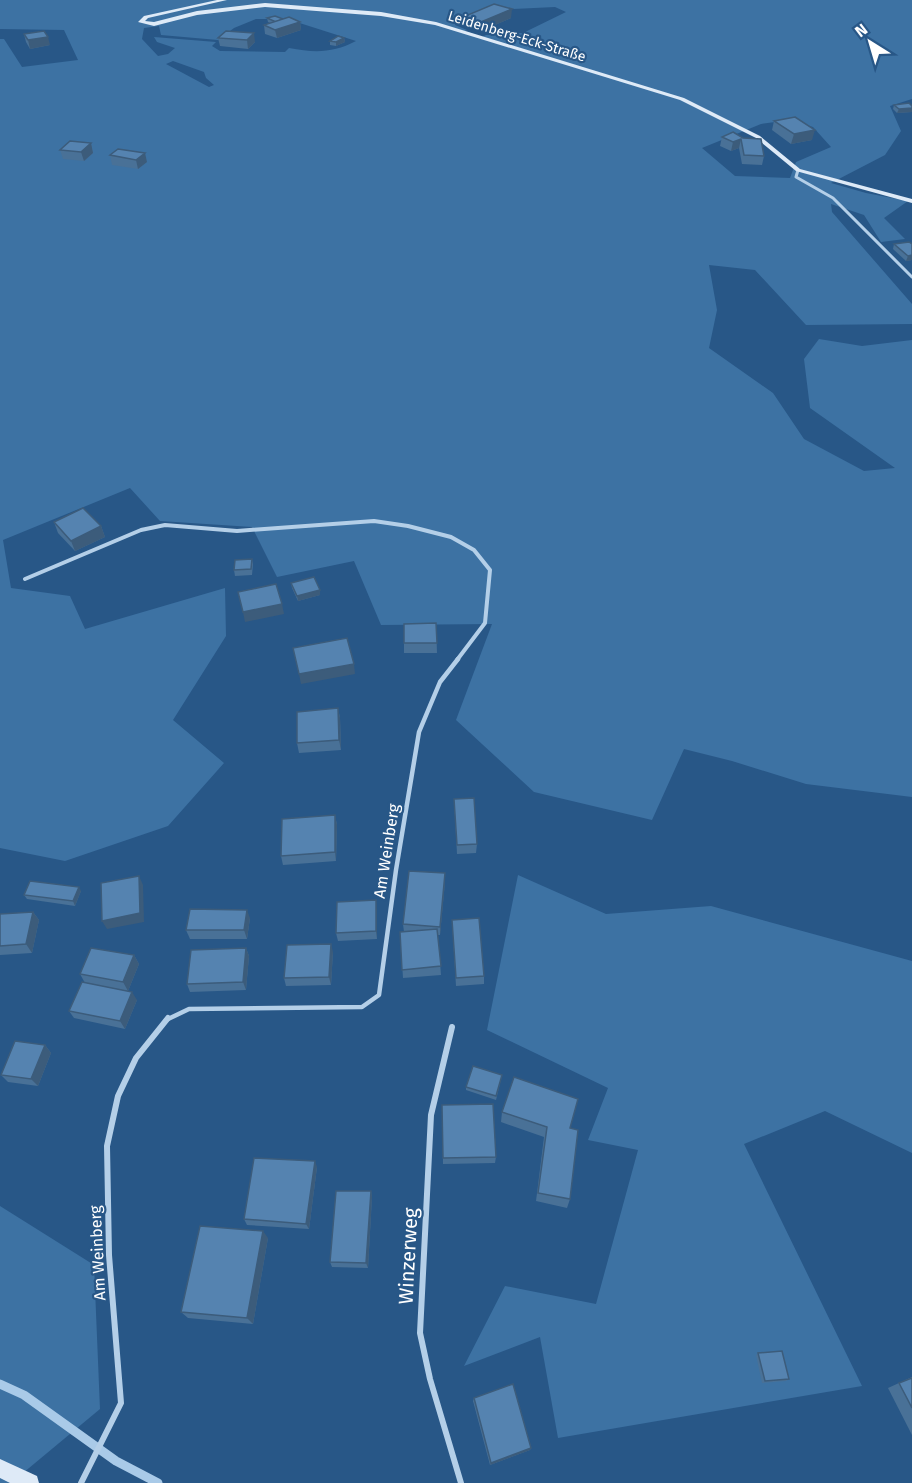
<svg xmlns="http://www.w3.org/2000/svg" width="912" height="1483" font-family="'Fira Sans',sans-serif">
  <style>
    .green { fill: #3d72a3; fill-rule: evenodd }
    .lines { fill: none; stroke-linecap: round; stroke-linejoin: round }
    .stream { stroke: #a9cae8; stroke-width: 9 }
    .lane-far3 { stroke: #b4cfe8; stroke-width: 3 }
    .lane-far2 { stroke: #b4cfe8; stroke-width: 4 }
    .lane-far1 { stroke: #b4cfe8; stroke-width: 4.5 }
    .lane { stroke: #b4cfe8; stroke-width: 6 }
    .secondary { fill: #deeaf7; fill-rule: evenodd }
    .wall { fill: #497197 }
    .shaded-wall { fill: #3c5c7b }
    .building { fill: #5583b0; stroke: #3c5c7b; stroke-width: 1.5 }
    .labels { text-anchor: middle; stroke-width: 4.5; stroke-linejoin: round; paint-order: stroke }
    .far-street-label { font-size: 14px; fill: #fff; stroke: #285787 }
    .street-label { font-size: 16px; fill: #fff; stroke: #285787 }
    .near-street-label { font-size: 20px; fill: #fff; stroke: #285787 }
  </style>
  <rect width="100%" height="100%" fill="#285787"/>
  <g class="green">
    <path d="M0,0H912V99L890,106L901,131L885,155L831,183L866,193L908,201L884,218L905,239L881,242L864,215L831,204L832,212L912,304V324L806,325L755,270L709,265L717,310L709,348L773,393L804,439L864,471L895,468L810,408L804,359L819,339L862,346L912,340V797L806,784L732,761L684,749L652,820L534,792L456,720L492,624L381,625L354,561L277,577L252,527L160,521L130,488L3,540L11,588L70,596L85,629L225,588L226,636L173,720L224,763L168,826L65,861L0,848V39H4L22,67L78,60L64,30L0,29ZM555,7L566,12L523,33L486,35L482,37L465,31L467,30L455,25L459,18L471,20L493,10ZM256,19H287L356,41C333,53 315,53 289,48L285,52L220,51L212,46L216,42L154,37L157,42L175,48L168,54L158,56L142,39L144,28L159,26L161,35L218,40L234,28ZM173,61L204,72L206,78L214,85L209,87L166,64ZM790,120L813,127L831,147L796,162L790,178L735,176L702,148L761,124Z"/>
    <polygon points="518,875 606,914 711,906 912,961 912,1153 825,1111 744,1144 862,1386 558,1438 540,1337 464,1366 505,1286 596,1304 638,1150 588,1140 608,1088 487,1030"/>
    <polygon points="0,1206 94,1265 100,1409 11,1483 0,1483"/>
  </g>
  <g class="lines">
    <polyline class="stream" points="0,1384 24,1395 116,1461 158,1483"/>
    <polyline class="lane-far3" points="798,170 796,177 833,198 912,277"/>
    <polyline class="lane-far2" points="25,579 141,530 165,525 237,531 374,521 408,526 451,537 474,550 490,570 485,623 457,660"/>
    <polyline class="lane-far1" points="166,1020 189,1009 362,1007 379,995 396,870 419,732 440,682 458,659"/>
    <g class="lane">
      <polyline points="452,1027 431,1115 420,1333 430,1379 461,1483"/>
      <polyline points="81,1483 121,1403 109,1255 107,1146 118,1096 136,1058 168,1018"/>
    </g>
    <g class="secondary">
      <polygon points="217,0 227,0 148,18 145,21 154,22 197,11 265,3 381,12 436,22 684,98 760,136 800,169 912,199 912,203 796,171 756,138 680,100 435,25 381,16 265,7 197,15 154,26 138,22 144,16"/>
      <polygon points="0,1459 37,1476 39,1483 10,1483 0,1478"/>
    </g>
  </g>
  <g class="wall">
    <polygon points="463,17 511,18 481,31 463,25"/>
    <polygon points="267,18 283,19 300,22 301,30 277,38 265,34 264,25 270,23 268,22"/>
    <polygon points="226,31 255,42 248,49 220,46 218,38"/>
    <polygon points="24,34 50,45 30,49 26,42"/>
    <polygon points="344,38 345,42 336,46 330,45 330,41"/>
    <polygon points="894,105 912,106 912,112 897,113 893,109"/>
    <polygon points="774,121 812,140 791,144 772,130"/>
    <polygon points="733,132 764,156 762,165 742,164 739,148 731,151 720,146 722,137"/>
    <polygon points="91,143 93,153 84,161 63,159 60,150"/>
    <polygon points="118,149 147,162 138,169 112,165 110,155"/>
    <polygon points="894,244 912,244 912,260 906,261 893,249"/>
    <polygon points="54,522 101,526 105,537 75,551 58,533"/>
    <polygon points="252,559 253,564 252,575 235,576 234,570"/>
    <polygon points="291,583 320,590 320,595 298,601 292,588"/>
    <polygon points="436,623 437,653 404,653 404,643"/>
    <polygon points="338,708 340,718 341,750 299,753 297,743"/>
    <polygon points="454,799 477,844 476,853 457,854"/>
    <polygon points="335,815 337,825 336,861 283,865 281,856"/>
    <polygon points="445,882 440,935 438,935 441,975 403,978 400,932 404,932 403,924"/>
    <polygon points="81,891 75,906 27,899 24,895"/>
    <polygon points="377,909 377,939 338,941 336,933"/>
    <polygon points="33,912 39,920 32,953 0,955 0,914"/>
    <polygon points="250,918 247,939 190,939 186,930"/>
    <polygon points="452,920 484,976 484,984 456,986"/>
    <polygon points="246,948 249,956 246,990 190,992 187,984"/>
    <polygon points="333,952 331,985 286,986 284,978"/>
    <polygon points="134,955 139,964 128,991 85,983 80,974"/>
    <polygon points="137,1000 125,1029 74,1018 69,1011"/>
    <polygon points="45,1045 51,1053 38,1086 8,1082 1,1075"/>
    <polygon points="502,1075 496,1100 466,1090 466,1087"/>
    <polygon points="442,1105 496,1157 495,1163 443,1164"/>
    <polygon points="502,1112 570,1128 570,1199 567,1208 536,1201 544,1137 501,1122"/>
    <polygon points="317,1167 309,1229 247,1225 244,1219"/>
    <polygon points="371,1191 372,1197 368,1268 332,1267 330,1262"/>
    <polygon points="268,1238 253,1324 188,1318 181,1312"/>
    <polygon points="758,1353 789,1379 786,1381 762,1383 756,1355"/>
    <polygon points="912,1377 912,1435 888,1388"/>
    <polygon points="474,1398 531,1448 530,1450 490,1465 473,1401"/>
  </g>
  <g class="shaded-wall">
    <polygon points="512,9 511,18 481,31 481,22"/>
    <polygon points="300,22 301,30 277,38 275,30"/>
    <polygon points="254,33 255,42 248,49 247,40"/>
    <polygon points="48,37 50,45 30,49 28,40"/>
    <polygon points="344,38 345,42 336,46 336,42"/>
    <polygon points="912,108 912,112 897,113 899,109"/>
    <polygon points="815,130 812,140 791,144 794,134"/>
    <polygon points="741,139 739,148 731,151 733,142"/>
    <polygon points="91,143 93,153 84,161 81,152"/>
    <polygon points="145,153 147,162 138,169 136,160"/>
    <polygon points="912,255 912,260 906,261 908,256"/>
    <polygon points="101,526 105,537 75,551 71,541"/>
    <polygon points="320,590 320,595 298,601 297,596"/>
    <polygon points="282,604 284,614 245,622 243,612"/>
    <polygon points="354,664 355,674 301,684 299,674"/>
    <polygon points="338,708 340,718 341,750 339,740"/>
    <polygon points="335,815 337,825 336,861 335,852"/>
    <polygon points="445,873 445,882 440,935 440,927"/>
    <polygon points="139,876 143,885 144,922 107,929 102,921"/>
    <polygon points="79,887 81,891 75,906 73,901"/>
    <polygon points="376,900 377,909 377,939 376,931"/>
    <polygon points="247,910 250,918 247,939 244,930"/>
    <polygon points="33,912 39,920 32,953 26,944"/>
    <polygon points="331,944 333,952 331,985 329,977"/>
    <polygon points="246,948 249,956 246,990 243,982"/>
    <polygon points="134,955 139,964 128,991 123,982"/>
    <polygon points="132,992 137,1000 125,1029 120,1021"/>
    <polygon points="45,1045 51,1053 38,1086 31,1079"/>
    <polygon points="315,1161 317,1167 309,1229 306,1224"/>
    <polygon points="371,1191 372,1197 368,1268 366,1263"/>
    <polygon points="263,1231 268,1238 253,1324 247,1318"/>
    <polygon points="531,1448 530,1450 490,1465 491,1463"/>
  </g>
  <g class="building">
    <polygon points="494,4 512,9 481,22 463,17"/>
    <polygon points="275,16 283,19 276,22 267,18"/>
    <polygon points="289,17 300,22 275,30 264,25"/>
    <polygon points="44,31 48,37 28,40 24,34"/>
    <polygon points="226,31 254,33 247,40 218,38"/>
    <polygon points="338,36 344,38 336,42 330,41"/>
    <polygon points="909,103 912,106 912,108 899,109 894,105"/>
    <polygon points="795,117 815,130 794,134 774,121"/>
    <polygon points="733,132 743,138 761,139 764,156 744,155 741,139 733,142 722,137"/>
    <polygon points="70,141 91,143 81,152 60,150"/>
    <polygon points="118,149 145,153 136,160 110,155"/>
    <polygon points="909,242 912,244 912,255 908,256 894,244"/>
    <polygon points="83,508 101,526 71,541 54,522"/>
    <polygon points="252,559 251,569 234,570 235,560"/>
    <polygon points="314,577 320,590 297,596 291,583"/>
    <polygon points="276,584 282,604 243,612 238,592"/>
    <polygon points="436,623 437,643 404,643 404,624"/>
    <polygon points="347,638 354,664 299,674 293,648"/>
    <polygon points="338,708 339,740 297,743 297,712"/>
    <polygon points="474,798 477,844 457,845 454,799"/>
    <polygon points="335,815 335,852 281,856 282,819"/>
    <polygon points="409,871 445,873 440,927 403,924"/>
    <polygon points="139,876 140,913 102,921 101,883"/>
    <polygon points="30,881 79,887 73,901 24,895"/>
    <polygon points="376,900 376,931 336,933 337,902"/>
    <polygon points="190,909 247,910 244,930 186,930"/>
    <polygon points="33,912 26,944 0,946 0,914"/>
    <polygon points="479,918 484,976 456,978 452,920"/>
    <polygon points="437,929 441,966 402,970 400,932"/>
    <polygon points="331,944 329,977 284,978 287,945"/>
    <polygon points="91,948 134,955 123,982 80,974"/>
    <polygon points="246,948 243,982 187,984 191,950"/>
    <polygon points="82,982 132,992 120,1021 69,1011"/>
    <polygon points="15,1041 45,1045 31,1079 1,1075"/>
    <polygon points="473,1066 502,1075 496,1096 466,1087"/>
    <polygon points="514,1077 578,1099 570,1128 578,1130 570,1199 538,1193 547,1127 502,1112"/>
    <polygon points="493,1104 496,1157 443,1158 442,1105"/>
    <polygon points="254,1158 315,1161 306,1224 244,1219"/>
    <polygon points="336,1191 371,1191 366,1263 330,1262"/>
    <polygon points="200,1226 263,1231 247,1318 181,1312"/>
    <polygon points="782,1351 789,1379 765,1381 758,1353"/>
    <polygon points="912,1378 912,1408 899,1383"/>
    <polygon points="513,1384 531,1448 491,1463 474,1398"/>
  </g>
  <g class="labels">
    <g class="far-street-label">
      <text transform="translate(517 36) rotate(17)" y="5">Leidenberg-Eck-Straße</text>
    </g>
    <g class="street-label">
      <text transform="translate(386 851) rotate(-81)" y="6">Am Weinberg</text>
      <text transform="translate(97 1253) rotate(-93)" y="6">Am Weinberg</text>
    </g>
    <g class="near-street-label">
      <text transform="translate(408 1256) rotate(-87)" y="7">Winzerweg</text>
    </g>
  </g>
  <g transform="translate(870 42) rotate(323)" stroke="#285787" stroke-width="4.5" paint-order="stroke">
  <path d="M0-4.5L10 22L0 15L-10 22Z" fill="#ffffff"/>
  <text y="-9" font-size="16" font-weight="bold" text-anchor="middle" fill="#ffffff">N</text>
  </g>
</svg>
